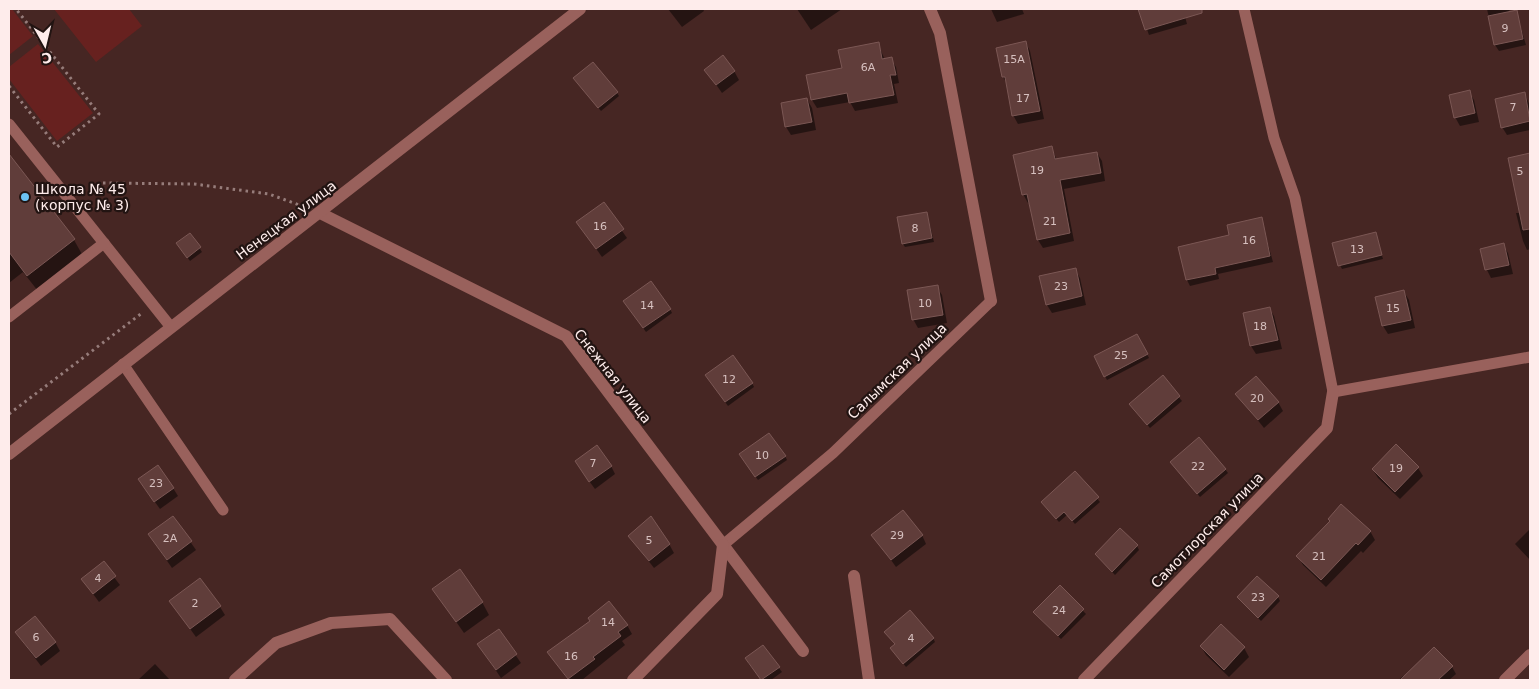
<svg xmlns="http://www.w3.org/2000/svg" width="1539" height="689" font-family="'DejaVu Sans',sans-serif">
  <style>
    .green { fill: #67211f }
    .shadow { fill: #0007 }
    .building { fill: #603d3a; stroke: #7b5754 }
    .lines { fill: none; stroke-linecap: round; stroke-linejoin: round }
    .path { stroke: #967c7a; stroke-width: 3; stroke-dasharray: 2.5 4; stroke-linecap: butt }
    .lane { stroke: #99615c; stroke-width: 11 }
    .street { stroke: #99615c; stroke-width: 12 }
    .poi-dot { fill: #6cc2f3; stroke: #221412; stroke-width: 2 }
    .labels { text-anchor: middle; stroke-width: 4.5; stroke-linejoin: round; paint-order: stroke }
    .number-label { font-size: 11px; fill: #d6c0bf }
    .poi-label { font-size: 14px; fill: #feeceb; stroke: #221412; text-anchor: start }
    .street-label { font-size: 14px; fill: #feeceb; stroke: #221412 }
  </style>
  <rect width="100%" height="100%" fill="#462623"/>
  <g class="green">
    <polygon points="9,9 12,9 33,36 9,55"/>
    <polygon points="54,9 129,9 142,26 96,62"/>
    <polygon points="38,44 93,113 57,141 9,79 9,67"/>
  </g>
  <g class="shadow">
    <polygon points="668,9 703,9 704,11 682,27"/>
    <polygon points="797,9 842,9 811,30"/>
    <polygon points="991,9 1022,9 1024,14 997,22"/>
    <polygon points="1140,9 1183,9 1187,24 1149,35"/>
    <polygon points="1487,9 1509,9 1510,13 1516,11 1526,45 1499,51 1495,45"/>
    <polygon points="1026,43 1030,51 1044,119 1018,124 1013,115 1008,85 1003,77"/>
    <polygon points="878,44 885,60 891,59 896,67 899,83 894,84 898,103 855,111 850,102 817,108 812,100"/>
    <polygon points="706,70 734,71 739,80 722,93"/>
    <polygon points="577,82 617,93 619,96 601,111"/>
    <polygon points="1469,92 1474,100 1479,122 1460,126 1455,117"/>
    <polygon points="1525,94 1530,106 1530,130 1507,135 1502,127"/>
    <polygon points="807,99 812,108 816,130 791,135 786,127"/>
    <polygon points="1051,147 1057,160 1097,153 1102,161 1105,181 1064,189 1074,241 1043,248 1038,240 1030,202 1028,203 1023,194"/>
    <polygon points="1530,154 1530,249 1527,250 1523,241 1516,213 1521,213 1509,159"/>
    <polygon points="9,156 74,240 83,256 38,291 23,272 9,283"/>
    <polygon points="603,204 627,238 602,257 583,230"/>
    <polygon points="927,213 934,242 905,247 903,244"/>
    <polygon points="1261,219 1273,262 1218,274 1219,279 1190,286 1187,280 1231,236"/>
    <polygon points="1375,233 1383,259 1342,269 1340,265"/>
    <polygon points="190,234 202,252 190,261 180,247"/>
    <polygon points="1503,245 1508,253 1513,274 1491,278 1487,270 1482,250"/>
    <polygon points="1075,269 1080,278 1086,305 1052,313 1047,305"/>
    <polygon points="937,287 942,295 947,323 918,328 913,319"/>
    <polygon points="1404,292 1409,300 1415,328 1388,334 1383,326"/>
    <polygon points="627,305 670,309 672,313 646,332"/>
    <polygon points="1269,308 1274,316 1282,349 1256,354 1251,346 1244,314"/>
    <polygon points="1137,335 1149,358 1107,380 1095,357"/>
    <polygon points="1162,377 1182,401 1150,428 1133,408"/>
    <polygon points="709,379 752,383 754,387 728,406"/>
    <polygon points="1237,394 1278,402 1283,411 1264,428"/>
    <polygon points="1396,446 1418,468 1423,476 1400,499 1378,478 1373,470"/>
    <polygon points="785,456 787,460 758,480 743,459"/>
    <polygon points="1172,463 1225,469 1228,473 1200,497"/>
    <polygon points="611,466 615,474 595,489 581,470"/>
    <polygon points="1075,473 1100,502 1075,524 1067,515 1059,522 1042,503"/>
    <polygon points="145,488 173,488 178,496 160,509"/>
    <polygon points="173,517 196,550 172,568 149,535"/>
    <polygon points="1530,529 1530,560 1515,544"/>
    <polygon points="1370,531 1375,540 1363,553 1361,551 1326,587 1303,565 1298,556"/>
    <polygon points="873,535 922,535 926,544 896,567"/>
    <polygon points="629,536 669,544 674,553 654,568"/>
    <polygon points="1137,546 1139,550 1115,575 1096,555"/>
    <polygon points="103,563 120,585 99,602 82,579"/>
    <polygon points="1060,587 1086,614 1061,639 1037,616"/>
    <polygon points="434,590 482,602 489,615 464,633"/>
    <polygon points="1238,597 1278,597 1280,601 1261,621"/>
    <polygon points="170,601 220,607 225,615 196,637"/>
    <polygon points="627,625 632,634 622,641 625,645 582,680 568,680 554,660"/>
    <polygon points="1221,626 1244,648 1249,657 1229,677 1206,655 1201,646"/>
    <polygon points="498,630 521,663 501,678 484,653"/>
    <polygon points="16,633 55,642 60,651 41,666"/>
    <polygon points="886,633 933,638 935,642 906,667 894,652 896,645"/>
    <polygon points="762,646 782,672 771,680 762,680 748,663"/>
    <polygon points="155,664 170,680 138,680"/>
    <polygon points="1452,667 1456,674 1449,680 1399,680 1403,676"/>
  </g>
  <g class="building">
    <polygon points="1138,9 1202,9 1202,13 1145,30"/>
    <polygon points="1517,10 1523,39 1494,45 1488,16"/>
    <polygon points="1026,41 1040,111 1012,116 1005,77 1002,77 996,48"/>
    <polygon points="879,42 882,59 892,57 896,75 890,75 894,95 849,103 847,93 811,100 806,75 842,68 838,50"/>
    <polygon points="723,55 735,71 716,85 704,70"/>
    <polygon points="593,62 618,92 598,108 573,78"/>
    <polygon points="1470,90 1475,113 1454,118 1449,95"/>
    <polygon points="1525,92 1530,121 1501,128 1495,99"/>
    <polygon points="807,98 812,122 785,127 781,103"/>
    <polygon points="1052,146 1055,159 1097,152 1101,173 1060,180 1070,233 1037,240 1027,194 1022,195 1013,155"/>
    <polygon points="1530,153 1530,229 1523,230 1508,158"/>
    <polygon points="9,154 75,239 27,276 9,252"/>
    <polygon points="604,202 624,229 596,249 576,222"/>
    <polygon points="927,212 932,238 902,244 897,217"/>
    <polygon points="1262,217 1270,256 1215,268 1216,274 1186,280 1178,247 1229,235 1227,225"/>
    <polygon points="1376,232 1382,255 1338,266 1332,243"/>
    <polygon points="190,233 201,247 187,258 176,243"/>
    <polygon points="1504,243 1509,265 1485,270 1480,249"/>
    <polygon points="1076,268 1082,296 1046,305 1039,276"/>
    <polygon points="651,281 671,309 643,328 623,301"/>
    <polygon points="938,285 943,315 912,320 907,290"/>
    <polygon points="1404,290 1411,320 1382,326 1375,297"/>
    <polygon points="1270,307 1278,340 1250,346 1243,313"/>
    <polygon points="1137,334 1148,354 1104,377 1094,356"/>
    <polygon points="733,355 753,383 725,402 705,375"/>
    <polygon points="1163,375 1180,396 1147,425 1129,404"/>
    <polygon points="1256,376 1279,402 1258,420 1235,394"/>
    <polygon points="769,433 786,456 755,477 739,454"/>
    <polygon points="1199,437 1226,469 1197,494 1170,462"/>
    <polygon points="1396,444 1419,467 1395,492 1372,469"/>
    <polygon points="597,445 612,466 589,482 575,461"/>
    <polygon points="158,465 174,488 154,502 138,479"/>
    <polygon points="1075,471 1099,497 1072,521 1064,512 1056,519 1041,502"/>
    <polygon points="1341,504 1371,531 1358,545 1356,543 1321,580 1296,556 1330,521 1328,519"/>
    <polygon points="903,510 923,535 891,560 871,535"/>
    <polygon points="173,516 192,541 167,560 148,534"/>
    <polygon points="651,516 670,544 649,561 628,536"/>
    <polygon points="1120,528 1138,545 1112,572 1095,554"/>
    <polygon points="104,561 116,576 93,594 81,579"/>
    <polygon points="460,569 483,602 456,622 432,589"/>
    <polygon points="1257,576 1279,596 1258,618 1237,597"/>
    <polygon points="200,578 221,606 190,629 169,601"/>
    <polygon points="1060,585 1084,609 1058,636 1033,612"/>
    <polygon points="609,601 628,625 618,632 621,636 593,657 595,659 568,679 547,652 590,621 588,618"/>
    <polygon points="910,610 934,638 903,664 890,648 895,644 884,632"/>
    <polygon points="35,616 56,642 36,658 15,632"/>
    <polygon points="1221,624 1245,647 1224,670 1200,646"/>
    <polygon points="499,629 517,654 496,670 477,644"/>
    <polygon points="763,645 780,667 761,680 745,658"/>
    <polygon points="1434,647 1453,666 1438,680 1400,680"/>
  </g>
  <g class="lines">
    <g class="path">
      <polyline points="9,86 57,147 99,114 16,9"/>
      <polyline points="103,183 194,184 269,194 302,206"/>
      <polyline points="9,414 142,313"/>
    </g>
    <g class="lane">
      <polyline points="1244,9 1274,138 1295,198 1333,392 1530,357"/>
      <polyline points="9,124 170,326"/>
      <polyline points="9,317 104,243"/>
      <polyline points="123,364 223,510"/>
      <polyline points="723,545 833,453 991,301"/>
    </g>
    <g class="street">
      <polyline points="930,9 940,33 991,301"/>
      <polyline points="320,213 566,336 803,651"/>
      <polyline points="9,454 580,9"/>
      <polyline points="854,576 869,680"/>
      <polyline points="235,680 276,643 331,623 390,619 446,680"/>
      <polyline points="633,680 717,594 723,545"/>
      <polyline points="1084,680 1327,428 1333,392"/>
      <polyline points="1505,680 1530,655"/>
    </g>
  </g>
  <circle class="poi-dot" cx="25" cy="197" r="5"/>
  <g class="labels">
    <g class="number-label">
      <text x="1505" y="32">9</text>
      <text x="1014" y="63">15А</text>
      <text x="868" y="71">6А</text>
      <text x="1023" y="102">17</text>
      <text x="1513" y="111">7</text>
      <text x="1037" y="174">19</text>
      <text x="1520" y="175">5</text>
      <text x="1050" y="225">21</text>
      <text x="600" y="230">16</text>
      <text x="915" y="232">8</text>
      <text x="1249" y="244">16</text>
      <text x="1357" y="253">13</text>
      <text x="1061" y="290">23</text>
      <text x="925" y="307">10</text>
      <text x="647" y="309">14</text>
      <text x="1393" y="312">15</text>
      <text x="1260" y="330">18</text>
      <text x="1121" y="359">25</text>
      <text x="729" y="383">12</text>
      <text x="1257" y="402">20</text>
      <text x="762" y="459">10</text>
      <text x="593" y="467">7</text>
      <text x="1198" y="470">22</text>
      <text x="1396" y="472">19</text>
      <text x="156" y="487">23</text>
      <text x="897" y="539">29</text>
      <text x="170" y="542">2А</text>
      <text x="649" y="544">5</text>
      <text x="1319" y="560">21</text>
      <text x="98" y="582">4</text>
      <text x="1258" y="601">23</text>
      <text x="195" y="607">2</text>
      <text x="1059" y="614">24</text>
      <text x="608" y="626">14</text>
      <text x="36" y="641">6</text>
      <text x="911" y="642">4</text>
      <text x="571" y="660">16</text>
    </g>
    <g class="poi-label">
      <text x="35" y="194">Школа № 45<tspan x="35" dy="16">(корпус № 3)</tspan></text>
    </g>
    <g class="street-label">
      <text transform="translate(286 220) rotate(-37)" y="5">Ненецкая улица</text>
      <text transform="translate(897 371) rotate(-44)" y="5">Салымская улица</text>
      <text transform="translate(613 376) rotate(52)" y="5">Снежная улица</text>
      <text transform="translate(1207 530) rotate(-46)" y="5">Самотлорская улица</text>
    </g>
  </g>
  <rect width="1539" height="689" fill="none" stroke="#feeceb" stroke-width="20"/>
  <g transform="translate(45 45) rotate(172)" stroke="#221412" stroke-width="4" paint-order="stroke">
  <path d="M0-4L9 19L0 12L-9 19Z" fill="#feeceb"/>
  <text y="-8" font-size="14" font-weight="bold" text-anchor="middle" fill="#feeceb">С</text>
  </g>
</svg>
